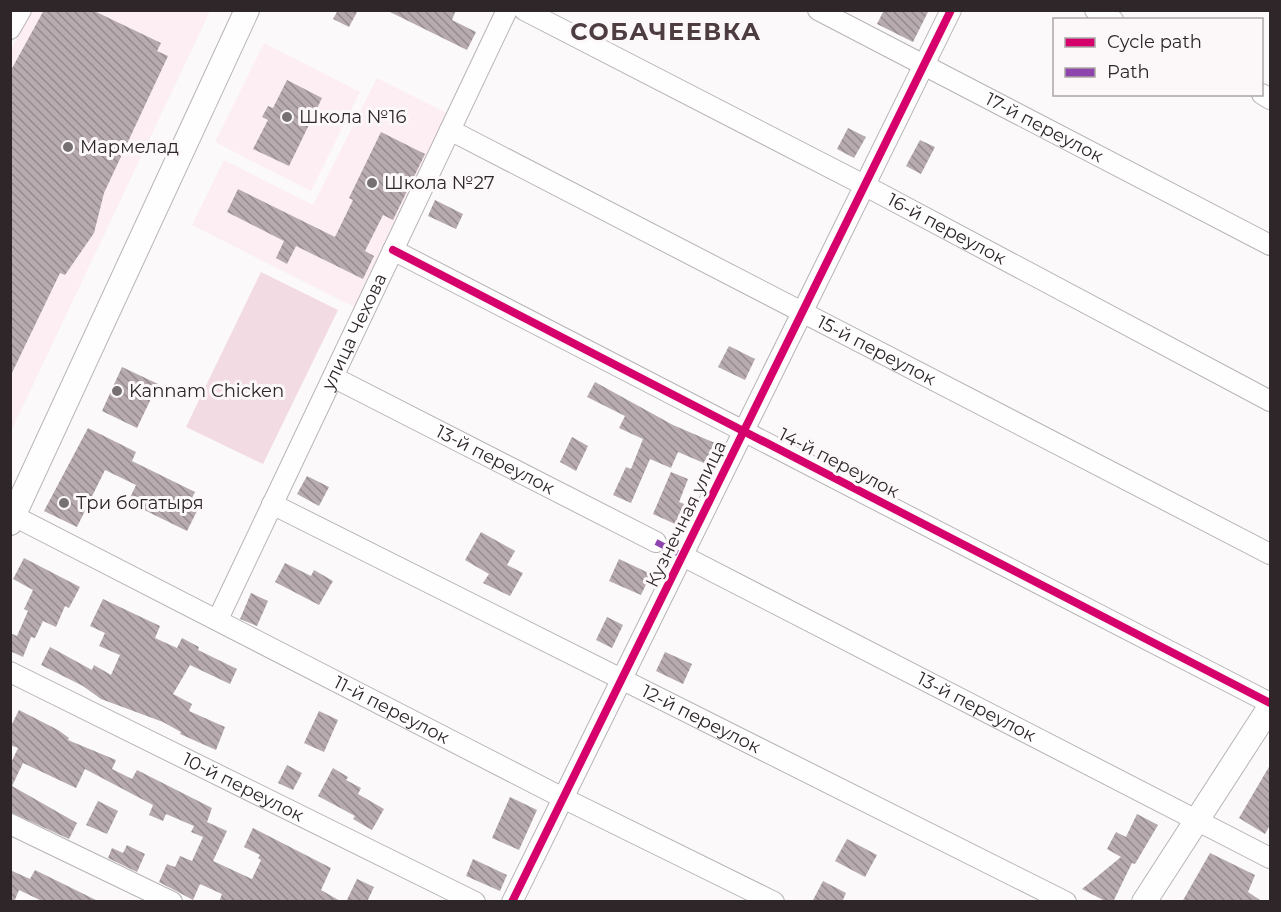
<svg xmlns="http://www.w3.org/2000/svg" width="1281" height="912" font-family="Montserrat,sans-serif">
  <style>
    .built { fill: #fceef2 }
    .garden { fill: #f2dbe2 }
    .building { fill: url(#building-back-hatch) }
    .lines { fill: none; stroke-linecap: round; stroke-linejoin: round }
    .minor-casing { stroke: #b8b4b5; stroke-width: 22 }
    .major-casing { stroke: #b8b4b5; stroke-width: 26 }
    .minor { stroke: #fefefe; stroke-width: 20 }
    .major { stroke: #fefefe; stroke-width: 24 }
    .tram { stroke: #c3c2c2; stroke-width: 1.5 }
    .quiet { stroke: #8e44ad; stroke-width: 6; stroke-dasharray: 12 6; stroke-linecap: butt }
    .cycleway-casing { stroke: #fcf8f9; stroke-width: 11 }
    .cycleway { stroke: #d6006c; stroke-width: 8 }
    .poi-dot { fill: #767072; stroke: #fcf8f9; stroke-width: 2 }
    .labels { text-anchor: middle; stroke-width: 6; stroke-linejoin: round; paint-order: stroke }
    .poi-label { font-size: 18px; fill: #2e2628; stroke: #fcf8f9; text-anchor: start }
    .street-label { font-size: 18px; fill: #2e2628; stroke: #fcf8f9 }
    .district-label { font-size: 24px; font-weight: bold; letter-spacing: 1.5px; fill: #4d3d41; stroke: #fcf8f9 }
  </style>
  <defs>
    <pattern id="building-back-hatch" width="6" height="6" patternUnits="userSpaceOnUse" patternTransform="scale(1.5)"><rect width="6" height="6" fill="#b7abaf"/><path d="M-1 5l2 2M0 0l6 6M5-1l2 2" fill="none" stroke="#958b8e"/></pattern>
  </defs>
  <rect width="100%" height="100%" fill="#fbf9fa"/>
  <g class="built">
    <polygon points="31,11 210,11 11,431 11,50"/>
    <polygon points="264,43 360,92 311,191 215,142"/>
    <polygon points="377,78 453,116 356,308 192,225 224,160 313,205"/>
  </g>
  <polygon class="garden" points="261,272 338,310 263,464 186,427"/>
  <g class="building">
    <polygon points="44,10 92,10 161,43 157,51 168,56 104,193 94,233 65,275 60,273 10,377 10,72"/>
    <polygon points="338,10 358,10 349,27 333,19"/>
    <polygon points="386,10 456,10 452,20 476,32 467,50"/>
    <polygon points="884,10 929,10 913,42 877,24"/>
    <polygon points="287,80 322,98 289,166 253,149 268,120 262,117 268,106 273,108"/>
    <polygon points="848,128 866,137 854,158 837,149"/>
    <polygon points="381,132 425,154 393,220 383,215 365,251 374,256 363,279 296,246 287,264 276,258 284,241 227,212 238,189 335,237 353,200 349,198"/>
    <polygon points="920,140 935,147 921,174 906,166"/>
    <polygon points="435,200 463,214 456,229 428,216"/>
    <polygon points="729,346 755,359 745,380 718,367"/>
    <polygon points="122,367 158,384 137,428 102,411"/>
    <polygon points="595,382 673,425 715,443 706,464 678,452 671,468 650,459 631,503 613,495 626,467 631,469 643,439 619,428 625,416 587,397"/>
    <polygon points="88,428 136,452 132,461 195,492 189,504 198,509 187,531 128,502 136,485 105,470 77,527 44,511"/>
    <polygon points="572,437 588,446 576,471 560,462"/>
    <polygon points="671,472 688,479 679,502 684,504 675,524 653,514"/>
    <polygon points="307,476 329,487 319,506 297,494"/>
    <polygon points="481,532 515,551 507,565 523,573 510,596 483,583 489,574 465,560"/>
    <polygon points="24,558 80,587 69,608 65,606 56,627 43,621 35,638 31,637 23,657 10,651 10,633 17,636 28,611 24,609 33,590 13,579"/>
    <polygon points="619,559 651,574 641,595 609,581"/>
    <polygon points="285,563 311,576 314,570 333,581 319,605 275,582"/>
    <polygon points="251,593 268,601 257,626 240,619"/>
    <polygon points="103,599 160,626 155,638 177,648 182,638 199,647 198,650 237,669 230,684 190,665 173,694 192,704 189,711 225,727 216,750 180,734 181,732 163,722 101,699 83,686 41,665 50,647 92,670 94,665 111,675 120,655 99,646 105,633 90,626"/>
    <polygon points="607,617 623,625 612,648 596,640"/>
    <polygon points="665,652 692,664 683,684 656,671"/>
    <polygon points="19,710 58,730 69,738 68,740 116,760 112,769 132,779 137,770 212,808 207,822 227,831 213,861 252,879 261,860 258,858 260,855 244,847 253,828 331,868 321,890 342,902 219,902 222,894 200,884 193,900 180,893 159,882 167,864 175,867 180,856 192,861 203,837 191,832 194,826 166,814 163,821 149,815 153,805 85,769 76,788 23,763 12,786 77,823 69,839 10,812 10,765 18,748 10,745 10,728"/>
    <polygon points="319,711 338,720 324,752 304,743"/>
    <polygon points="287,765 302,773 293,790 278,783"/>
    <polygon points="1270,765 1270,825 1265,834 1239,818"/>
    <polygon points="333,768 348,777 346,780 361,788 358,794 384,809 372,830 353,819 355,816 318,796"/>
    <polygon points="510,797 537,810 519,850 492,838"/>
    <polygon points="98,801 118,811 107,834 86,825"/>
    <polygon points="1137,814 1158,825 1135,864 1132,863 1113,902 1107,902 1082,889 1121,857 1107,849 1116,832 1126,837"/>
    <polygon points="847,839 877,855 865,877 835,861"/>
    <polygon points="127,845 145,854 137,872 108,858 112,848 123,853"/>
    <polygon points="1210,853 1255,875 1248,892 1263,902 1182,902"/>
    <polygon points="473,859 507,875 500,891 466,876"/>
    <polygon points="10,870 30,879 35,870 100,902 44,902 19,890 14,902 10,902"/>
    <polygon points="357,879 374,887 367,902 346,902"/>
    <polygon points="823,881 846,893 842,902 812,902"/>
  </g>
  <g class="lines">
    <defs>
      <g id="minor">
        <path id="s1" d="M524,10L862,184L1270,401"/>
        <path id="s2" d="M818,10L1270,245"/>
        <polyline points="1095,10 1113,20"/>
        <polyline points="10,29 21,10"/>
        <polyline points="1262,94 1270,99"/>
        <path id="s3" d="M450,130L1270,554"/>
        <polyline points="393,250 1270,703"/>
        <path id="s4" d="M333,377L656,542"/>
        <path id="s5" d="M272,504L1066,902"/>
        <path id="s6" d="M10,514L563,798L774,902"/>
        <path id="s7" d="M683,556L1270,858"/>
        <path id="s8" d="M218,619L507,10"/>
        <path id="s9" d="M10,672L475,902"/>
        <polyline points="10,824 172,902"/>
        <polyline points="512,902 951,10"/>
      </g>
      <g id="major">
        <polyline points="10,523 247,10"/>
        <polyline points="1144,902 1270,707"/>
      </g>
    </defs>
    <use href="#minor" class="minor-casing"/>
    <use href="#major" class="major-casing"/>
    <use href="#minor" class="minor"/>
    <use href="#major" class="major"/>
    <polyline class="tram" points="508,902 947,10"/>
    <polyline class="quiet" points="656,542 683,556"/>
    <defs>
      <g id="cycleway">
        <polyline points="393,250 1270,703"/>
        <polyline points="512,902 951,10"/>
      </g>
    </defs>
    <use href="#cycleway" class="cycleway-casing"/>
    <use href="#cycleway" class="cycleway"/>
  </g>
  <g class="poi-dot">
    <circle cx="287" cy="117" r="6"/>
    <circle cx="68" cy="147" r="6"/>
    <circle cx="372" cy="183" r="6"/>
    <circle cx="117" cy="391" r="6"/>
    <circle cx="64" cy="503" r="6"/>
  </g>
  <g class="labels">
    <g class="poi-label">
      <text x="299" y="123">Школа №16</text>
      <text x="80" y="153">Мармелад</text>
      <text x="384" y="189">Школа №27</text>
      <text x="129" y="397">Kannam Chicken</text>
      <text x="76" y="509">Три богатыря</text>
    </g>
    <g class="street-label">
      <text dy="6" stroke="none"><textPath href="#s2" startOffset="255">17-й переулок</textPath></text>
      <text dy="6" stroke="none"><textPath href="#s1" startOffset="476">16-й переулок</textPath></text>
      <text dy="6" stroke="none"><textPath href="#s8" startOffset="318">улица Чехова</textPath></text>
      <text dy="6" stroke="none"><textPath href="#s3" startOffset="480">15-й переулок</textPath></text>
      <text dy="6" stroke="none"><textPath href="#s4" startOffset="182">13-й переулок</textPath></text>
      <text transform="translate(839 463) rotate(27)" y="6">14-й переулок</text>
      <text transform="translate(686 514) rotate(-64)" y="6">Кузнечная улица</text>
      <text dy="6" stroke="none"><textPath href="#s7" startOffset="330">13-й переулок</textPath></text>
      <text dy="6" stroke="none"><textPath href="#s6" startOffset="429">11-й переулок</textPath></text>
      <text dy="6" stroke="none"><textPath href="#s5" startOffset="480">12-й переулок</textPath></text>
      <text dy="6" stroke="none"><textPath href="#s9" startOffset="260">10-й переулок</textPath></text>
    </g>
    <g class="district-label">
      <text x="666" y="40">СОБАЧЕЕВКА</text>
    </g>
  </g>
  <rect width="1281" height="912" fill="none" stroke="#2e2628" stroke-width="24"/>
  <rect x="1053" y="18" width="210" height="78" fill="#fcf8f9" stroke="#aaa4a5" stroke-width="1.5"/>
  <rect x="1065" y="38" width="30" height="9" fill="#d6006c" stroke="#aaa4a5" stroke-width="1.5"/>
  <text x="1107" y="48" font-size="18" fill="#2e2628">Cycle path</text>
  <rect x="1065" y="68" width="30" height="9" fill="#8e44ad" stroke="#aaa4a5" stroke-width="1.5"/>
  <text x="1107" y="78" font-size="18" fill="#2e2628">Path</text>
</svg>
